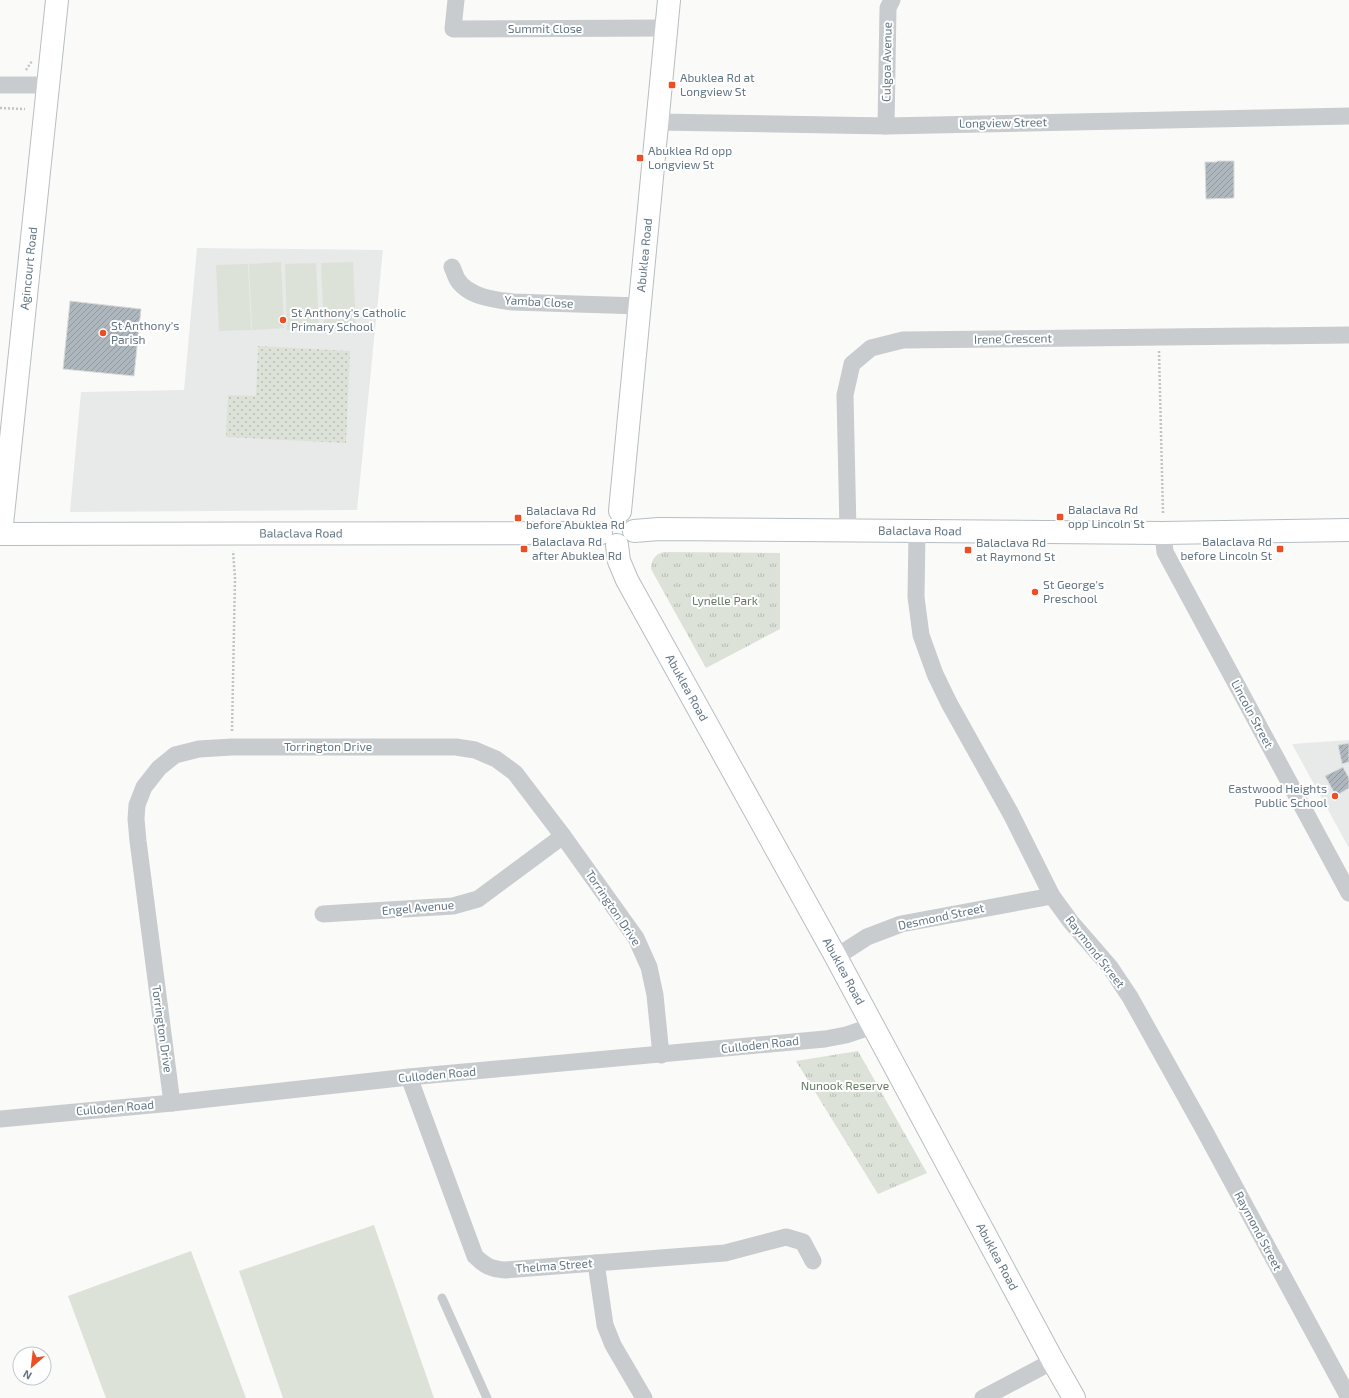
<svg xmlns="http://www.w3.org/2000/svg" width="1349" height="1398" font-family="'Exo 2',sans-serif">
  <style>
    .built { fill: #e8e9e9 }
    .grass { fill: url(#grass-dots) }
    .park { fill: url(#park-tufts) }
    .pitch { fill: #dce2d8 }
    .building { fill: url(#building-hatch); stroke: #dcdcda }
    .lines { fill: none; stroke-linecap: round; stroke-linejoin: round }
    .secondary-casing { stroke: #b7bec2; stroke-width: 24 }
    .path { stroke: #c1c4c6; stroke-width: 2.5; stroke-dasharray: 2 2; stroke-linecap: butt }
    .lane { stroke: #c8cccf; stroke-width: 9 }
    .street { stroke: #c8cccf; stroke-width: 17 }
    .secondary { stroke: #fff; stroke-width: 22 }
    .poi-dot { fill: #ed4f24; stroke: #fff; stroke-width: 1.5 }
    .labels { text-anchor: middle; stroke-width: 4; stroke-linejoin: round; paint-order: stroke }
    .street-label { font-size: 12px; fill: #637684; stroke: #fff }
    .poi-label { font-size: 12px; fill: #637684; stroke: #fff; text-anchor: start }
    .park-label { font-size: 12px; fill: #677b63; stroke: #fff }
  </style>
  <defs>
    <pattern id="grass-dots" width="8" height="8" patternUnits="userSpaceOnUse"><rect width="8" height="8" fill="#dce2d8"/><path d="M2 2h.1M6 6h.1" fill="none" stroke="#b6bcb5" stroke-width="1.8" stroke-linecap="round"/></pattern>
    <pattern id="park-tufts" width="24" height="20" patternUnits="userSpaceOnUse"><rect width="24" height="20" fill="#dce2d8"/><path d="M3 7l-1-3M5 7V3M7 7l1-3M15 17l-1-3M17 17v-4M19 17l1-3" fill="none" stroke="#b6bcb5"/></pattern>
    <pattern id="building-hatch" width="6" height="6" patternUnits="userSpaceOnUse"><rect width="6" height="6" fill="#aeb7bd"/><path d="M-1 1l2-2M0 6l6-6M5 7l2-2" fill="none" stroke="#91999f"/></pattern>
  </defs>
  <rect width="100%" height="100%" fill="#fafaf8"/>
  <g class="built">
    <polygon points="197,248 383,250 357,510 70,512 81,392 184,390"/>
    <polygon points="1349,740 1349,848 1292,744"/>
  </g>
  <polygon class="grass" points="258,346 350,351 346,443 226,437 228,395 256,396"/>
  <g class="park">
    <path d="M664,552L780,553V629L706,668L651,569C651,560 655,554 664,552Z"/>
    <polygon points="858,1051 927,1173 878,1194 796,1061"/>
  </g>
  <g class="pitch">
    <polygon points="281,262 284,328 252,330 249,264"/>
    <polygon points="353,262 356,328 324,329 321,263"/>
    <polygon points="316,263 319,329 287,330 285,264"/>
    <polygon points="248,264 251,330 219,331 216,265"/>
    <polygon points="374,1225 434,1398 283,1398 239,1271"/>
    <polygon points="191,1251 246,1398 106,1398 68,1296"/>
  </g>
  <g class="building">
    <polygon points="1217,161 1234,161 1234,198 1206,199 1205,162 1217,162"/>
    <polygon points="70,301 141,309 134,376 63,369"/>
    <polygon points="1349,743 1349,762 1342,764 1338,745"/>
    <polygon points="1343,767 1349,778 1349,788 1336,796 1325,776"/>
  </g>
  <g class="lines">
    <defs>
      <g id="secondary">
        <path id="s1" d="M620,511L669,0"/>
        <path id="s2" d="M634,531L659,529L1163,533L1349,530"/>
        <path id="s3" d="M0,534L601,533"/>
        <path id="s4" d="M1,534L57,0"/>
        <path id="s5" d="M617,545L619,561L627,580L836,957L1053,1361L1074,1398"/>
      </g>
    </defs>
    <use href="#secondary" class="secondary-casing"/>
    <g class="path">
      <polyline points="26,70 32,61"/>
      <polyline points="0,108 25,109"/>
      <polyline points="1159,351 1163,513"/>
      <polyline points="232,731 235,578 233,551"/>
    </g>
    <polyline class="lane" points="442,1298 487,1398"/>
    <g class="street">
      <polyline points="456,0 453,29 667,28"/>
      <polyline points="0,85 48,85"/>
      <polyline points="657,122 886,126 1349,116"/>
      <polyline points="886,126 888,8 892,0"/>
      <path d="M452,267C454,271 455,275 457,279C468,297 495,300 513,302L640,306"/>
      <polyline points="848,531 845,395 852,364 871,348 903,340 1349,335"/>
      <polyline points="917,532 916,597 921,635 935,674 949,703 1011,814 1052,896 1071,922 1110,967 1130,997 1203,1128 1349,1398"/>
      <polyline points="1163,533 1165,552 1349,893"/>
      <polyline points="323,914 453,906 478,899 563,836"/>
      <polyline points="836,957 867,937 901,924 1052,896"/>
      <path d="M409,1077L475,1256C485,1266 491,1269 505,1270L725,1253L786,1237L803,1242L813,1261"/>
      <polyline points="172,1103 138,841 136,819 137,805 144,787 159,768 175,755 199,749 232,747 456,747 475,750 496,759 515,773 563,836 636,938 649,967 655,995 661,1055"/>
      <polyline points="0,1119 172,1103 409,1077 825,1039 846,1035 873,1026"/>
      <polyline points="596,1263 605,1325 613,1345 644,1398"/>
      <polyline points="983,1398 1053,1361"/>
    </g>
    <use href="#secondary" class="secondary"/>
  </g>
  <g class="poi-dot">
    <rect x="668" y="81" width="8" height="8" rx="2"/>
    <rect x="636" y="154" width="8" height="8" rx="2"/>
    <circle cx="283" cy="320" r="4"/>
    <circle cx="103" cy="333" r="4"/>
    <rect x="1056" y="513" width="8" height="8" rx="2"/>
    <rect x="514" y="514" width="8" height="8" rx="2"/>
    <rect x="520" y="545" width="8" height="8" rx="2"/>
    <rect x="1276" y="545" width="8" height="8" rx="2"/>
    <rect x="964" y="546" width="8" height="8" rx="2"/>
    <circle cx="1035" cy="592" r="4"/>
    <circle cx="1335" cy="796" r="4"/>
  </g>
  <g class="labels">
    <g class="street-label">
      <text x="545" y="33">Summit Close</text>
      <text transform="translate(887 62) rotate(-89)" y="4">Culgoa Avenue</text>
      <text transform="translate(1003 123) rotate(-1)" y="4">Longview Street</text>
      <text dy="4" stroke="none"><textPath href="#s1" startOffset="257">Abuklea Road</textPath></text>
      <text dy="4" stroke="none"><textPath href="#s4" startOffset="267">Agincourt Road</textPath></text>
      <text transform="translate(539 302) rotate(3)" y="4">Yamba Close</text>
      <text transform="translate(1013 339) rotate(-1)" y="4">Irene Crescent</text>
      <text dy="4" stroke="none"><textPath href="#s2" startOffset="286">Balaclava Road</textPath></text>
      <text dy="4" stroke="none"><textPath href="#s3" startOffset="301">Balaclava Road</textPath></text>
      <text dy="4" stroke="none"><textPath href="#s5" startOffset="160">Abuklea Road</textPath></text>
      <text transform="translate(1252 714) rotate(62)" y="4">Lincoln Street</text>
      <text x="328" y="751">Torrington Drive</text>
      <text transform="translate(418 908) rotate(-5)" y="4">Engel Avenue</text>
      <text transform="translate(613 908) rotate(56)" y="4">Torrington Drive</text>
      <text transform="translate(941 917) rotate(-12)" y="4">Desmond Street</text>
      <text transform="translate(1095 952) rotate(52)" y="4">Raymond Street</text>
      <text dy="4" stroke="none"><textPath href="#s5" startOffset="484">Abuklea Road</textPath></text>
      <text transform="translate(162 1029) rotate(82)" y="4">Torrington Drive</text>
      <text transform="translate(760 1045) rotate(-6)" y="4">Culloden Road</text>
      <text transform="translate(437 1075) rotate(-5)" y="4">Culloden Road</text>
      <text transform="translate(115 1108) rotate(-5)" y="4">Culloden Road</text>
      <text transform="translate(1258 1231) rotate(62)" y="4">Raymond Street</text>
      <text dy="4" stroke="none"><textPath href="#s5" startOffset="808">Abuklea Road</textPath></text>
      <text transform="translate(554 1266) rotate(-4)" y="4">Thelma Street</text>
    </g>
    <g class="poi-label">
      <text x="680" y="82">Abuklea Rd at<tspan x="680" dy="14">Longview St</tspan></text>
      <text x="648" y="155">Abuklea Rd opp<tspan x="648" dy="14">Longview St</tspan></text>
      <text x="291" y="317">St Anthony's Catholic<tspan x="291" dy="14">Primary School</tspan></text>
      <text x="111" y="330">St Anthony's<tspan x="111" dy="14">Parish</tspan></text>
      <text x="1068" y="514">Balaclava Rd<tspan x="1068" dy="14">opp Lincoln St</tspan></text>
      <text x="526" y="515">Balaclava Rd<tspan x="526" dy="14">before Abuklea Rd</tspan></text>
      <text x="532" y="546">Balaclava Rd<tspan x="532" dy="14">after Abuklea Rd</tspan></text>
      <text x="1272" y="546" text-anchor="end">Balaclava Rd<tspan x="1272" dy="14">before Lincoln St</tspan></text>
      <text x="976" y="547">Balaclava Rd<tspan x="976" dy="14">at Raymond St</tspan></text>
      <text x="1043" y="589">St George's<tspan x="1043" dy="14">Preschool</tspan></text>
      <text x="1327" y="793" text-anchor="end">Eastwood Heights<tspan x="1327" dy="14">Public School</tspan></text>
    </g>
    <g class="park-label">
      <text x="725" y="605">Lynelle Park</text>
      <text x="845" y="1090">Nunook Reserve</text>
    </g>
  </g>
  <g transform="translate(32 1366) rotate(208)"><circle r="19" fill="#ffffff" stroke="#c1c8ce"/>
  <path d="M0-3L7 15L0 10L-7 15Z" fill="#ed4f24"/>
  <text y="-6" font-size="11" font-weight="bold" text-anchor="middle" fill="#637684">N</text>
  </g>
</svg>
